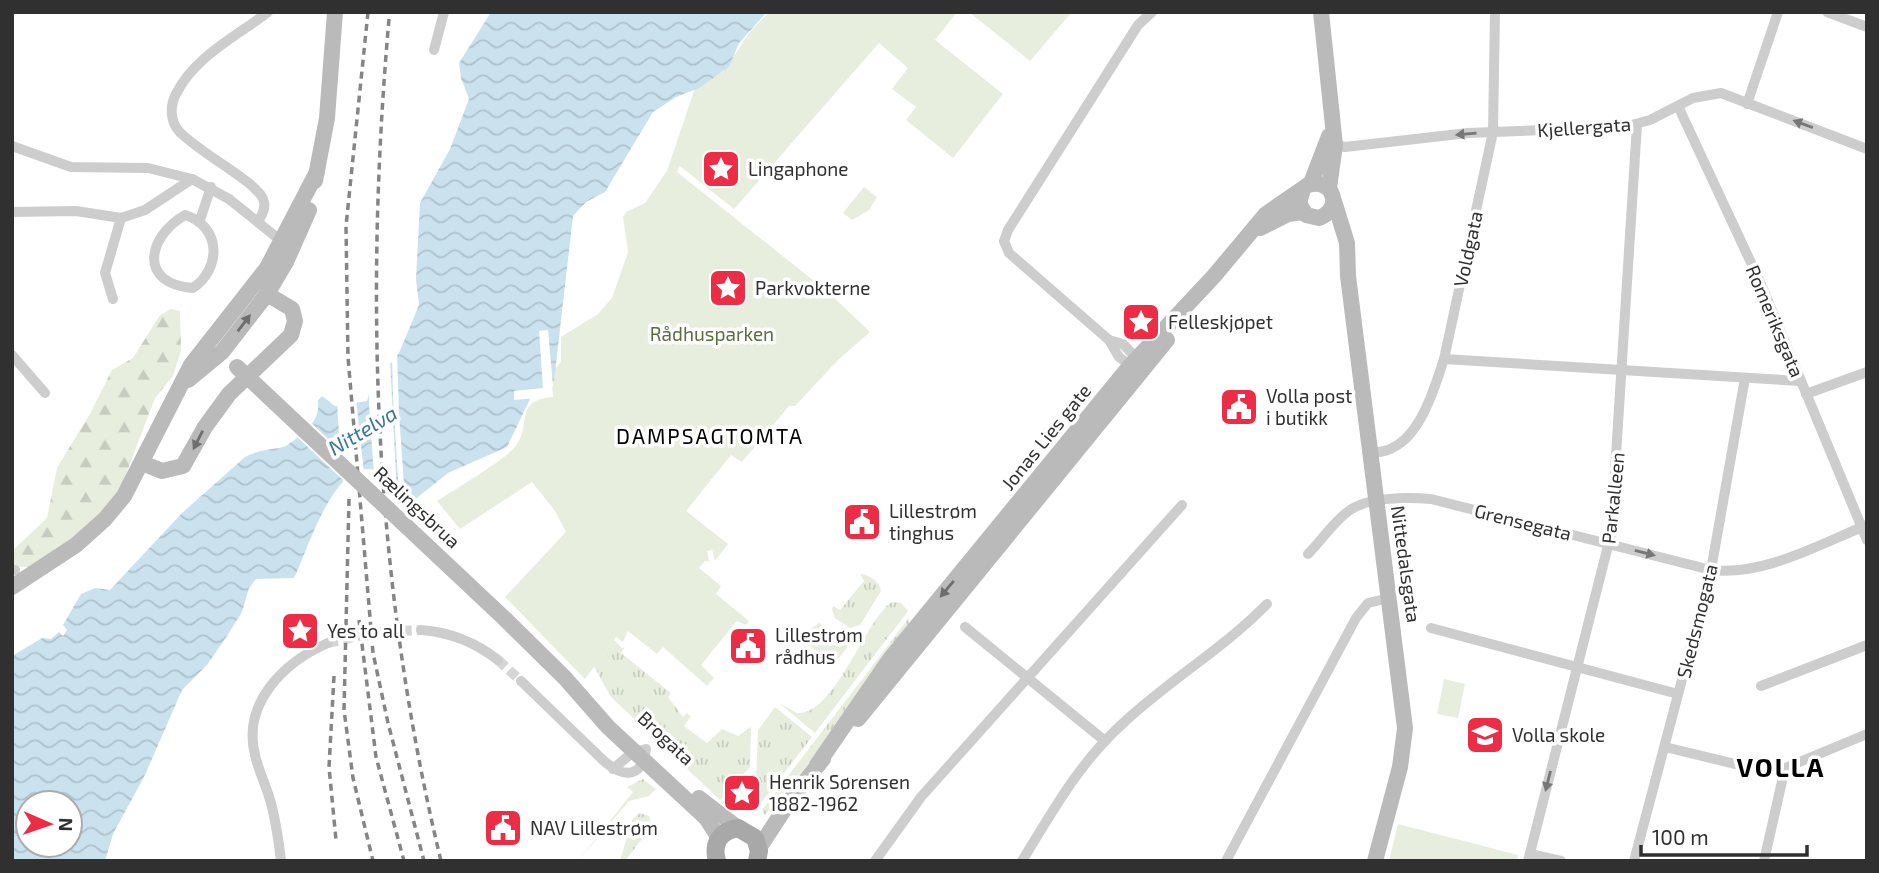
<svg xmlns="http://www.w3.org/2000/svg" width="1879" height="873" font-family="'Exo 2',sans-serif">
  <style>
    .grass { fill: url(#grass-tufts) }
    .forest { fill: url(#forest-firs) }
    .park { fill: #e7eede }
    .water { fill: url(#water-waves); fill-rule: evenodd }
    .pier { fill: #fff }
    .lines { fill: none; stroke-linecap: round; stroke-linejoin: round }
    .street-tunnel { stroke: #d6d6d6; stroke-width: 10; stroke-dasharray: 10 5; stroke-linecap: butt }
    .street { stroke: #cdcdcd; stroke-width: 10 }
    .secondary { stroke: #bababa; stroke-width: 16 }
    .primary { stroke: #a8a8a8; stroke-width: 18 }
    .rail { stroke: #858585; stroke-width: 3.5; stroke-dasharray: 7 5; stroke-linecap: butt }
    .secondary-bridge { stroke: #bababa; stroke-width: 16 }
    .oneway { fill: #777 }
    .oneway2 { fill: #6e6e6e }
    .labels { text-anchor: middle; stroke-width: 7; stroke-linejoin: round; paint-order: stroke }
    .street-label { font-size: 19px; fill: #303030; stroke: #fff }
    .poi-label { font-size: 19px; fill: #303030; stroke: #fff; text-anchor: start }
    .park-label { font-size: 19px; fill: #566f3b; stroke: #fff }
    .water-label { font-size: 21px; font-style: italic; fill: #3a7897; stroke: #fff }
    .neighbourhood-label { font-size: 21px; letter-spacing: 2px; fill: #000; stroke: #fff }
    .district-label { font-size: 26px; font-weight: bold; letter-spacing: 2px; fill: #000; stroke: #fff }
  </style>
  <defs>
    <pattern id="grass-tufts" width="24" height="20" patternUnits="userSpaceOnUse" patternTransform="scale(1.75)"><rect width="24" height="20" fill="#e7eede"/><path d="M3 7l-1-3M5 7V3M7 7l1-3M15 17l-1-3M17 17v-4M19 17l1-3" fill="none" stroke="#c6ccbf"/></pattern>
    <pattern id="forest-firs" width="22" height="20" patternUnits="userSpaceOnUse" patternTransform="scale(1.75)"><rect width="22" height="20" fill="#e7eede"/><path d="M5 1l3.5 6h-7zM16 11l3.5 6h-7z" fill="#c6ccbf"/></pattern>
    <pattern id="water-waves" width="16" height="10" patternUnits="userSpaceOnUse" patternTransform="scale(1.75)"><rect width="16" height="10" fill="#cae2ee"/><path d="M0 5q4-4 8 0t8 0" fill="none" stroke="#aec2cc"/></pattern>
  </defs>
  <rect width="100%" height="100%" fill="#fff"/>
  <g class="grass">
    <path d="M860,574C869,574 880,582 881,591L860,625L850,628L835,618L832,609L833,606L840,610L864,581Z"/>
    <path d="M892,602L901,603L908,611L815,733L779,703L797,713C834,717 866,618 892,602Z"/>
    <polygon points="909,618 909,624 819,751 765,815 762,810"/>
    <polygon points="819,623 848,642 847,648 836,661 827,660 799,637"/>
    <polygon points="614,640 622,648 625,647 621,653 671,693 668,697 683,717 687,713 691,716 684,726 707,743 722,729 738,736 751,727 750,767 720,800 610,696 594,666"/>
    <polygon points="775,707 812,737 758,807 755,806 758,730"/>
    <polygon points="643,779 656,789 649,796 629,801 578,861 633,792 627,787"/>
    <polygon points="640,813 649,816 652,826 625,861 620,861 632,820"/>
  </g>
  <polygon class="forest" points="171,309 180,311 181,351 173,376 155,398 123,482 102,520 33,567 12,567 12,551 47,518 57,468 91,412 112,370 133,358 160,315"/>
  <g class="park">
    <path d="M769,12H957L935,40L1003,94L953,158L906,120L916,107L892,89L908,68L879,43L734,209L680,166L677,172L828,292L870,332L838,360L795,406H789L742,462L731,455L686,511L728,544L715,561L712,550L707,551L709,561H705L699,568L721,586L716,594L749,621L746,625L737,621L701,665L714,678L707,686L663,647L657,654L628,631L623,642L616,637L585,679L505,597L566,532L555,511L532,482L460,529L437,501C455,489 503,461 515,447C533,426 512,400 553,397L551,373L561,362V337L598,314L612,298L628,252L623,217L626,212L645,203L667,171L696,85L723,72L750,32Z"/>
    <polygon points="969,12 1072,12 1030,61"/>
    <polygon points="864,187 877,197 869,210 852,220 843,213"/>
    <polygon points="1444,679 1465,684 1458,718 1437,714"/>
    <polygon points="1398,824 1518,855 1517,861 1389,861"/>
  </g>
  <path class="water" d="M491,12H767L739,43L729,67L699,88L676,97L653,112L605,192L586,202L573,216L554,381L530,399L507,447L448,473L413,501C402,493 391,478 380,472C336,450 308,551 294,578L256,579L249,588L242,612L227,636L207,665L182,690L145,775L113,834L105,861H12V656L42,638L51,639L59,632L63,636L67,630L63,625L81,594L95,588L110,590L182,513L245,457C258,449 281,449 286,446C303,434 321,422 318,400L322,396L335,406L367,401L371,388L399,353L419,305L416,279L420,203L450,149L469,99L461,78L459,63ZM28,803H70V845H28Z"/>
  <g class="pier">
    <polygon points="548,330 553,386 537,398 514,400 514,391 543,388 539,331"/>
    <polygon points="397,350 399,414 405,499 399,495 393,397 392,356"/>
    <polygon points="389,360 390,360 397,494 374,475 369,403 369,385"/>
    <polygon points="356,398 364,473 352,477 343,487 343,480 295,435 310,422 340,450 337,402"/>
  </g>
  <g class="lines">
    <g class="street-tunnel">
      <polyline points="328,643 376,632 421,630"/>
      <polyline points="498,660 521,681"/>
    </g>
    <g class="street">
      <polyline points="1827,12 1867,27"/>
      <polyline points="434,50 444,12"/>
      <polyline points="1747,104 1778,12"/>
      <polyline points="1678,106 1760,282 1867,540"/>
      <polyline points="1331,144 1345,147 1468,133 1624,127 1650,120 1693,98 1721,93 1867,149"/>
      <polyline points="12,146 71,167 148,168 192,179 229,199 285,244"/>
      <polyline points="12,212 76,211 121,218 145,210 192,179"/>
      <path d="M185,215C221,226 222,268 193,288C138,284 147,237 185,215Z"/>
      <polyline points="200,220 211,187"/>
      <path d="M258,222C261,216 266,209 264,202C263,195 256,190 251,185C232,169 190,145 178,130C170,120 170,105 176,94C194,57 237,36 268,12"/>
      <polyline points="113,299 105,273 121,218"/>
      <polyline points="1109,340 1123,344 1139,361"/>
      <polyline points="12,355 45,393"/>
      <polyline points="1444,359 1800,381"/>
      <polyline points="1134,368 1119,357 1109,340 1009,253 1004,241 1008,230 1138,25 1152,12"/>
      <polyline points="1806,394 1867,372"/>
      <path d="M1370,453C1377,452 1386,452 1392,448C1421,435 1435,387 1444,359L1493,132L1495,12"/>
      <path d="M1308,554C1321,541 1334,521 1350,510C1369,497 1408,497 1431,499L1711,570C1764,576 1818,545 1867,525"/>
      <polyline points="12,570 15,570"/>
      <polyline points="965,627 1105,741"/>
      <polyline points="1431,628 1678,694"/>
      <path d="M421,630C449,632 475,642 498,660"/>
      <path d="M521,681L605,762C625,778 642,778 646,749L633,752L613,769"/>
      <polyline points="1761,686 1867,645"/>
      <polyline points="1665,747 1764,771 1785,768 1867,734"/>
      <polyline points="1530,854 1561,861"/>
      <path d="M281,861C279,843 276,824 272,807C268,789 259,773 255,755C242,703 284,662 328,643"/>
      <polyline points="875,861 921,797 1182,505"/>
      <path d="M1022,861C1051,814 1078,765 1119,727C1166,682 1222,650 1267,604"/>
      <polyline points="1226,861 1356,618 1368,603 1389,598"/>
      <polyline points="1528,861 1611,534 1637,125"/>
      <polyline points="1634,861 1711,570 1745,378"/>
      <polyline points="1764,861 1785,768"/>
    </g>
    <g class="secondary">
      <polyline points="1321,12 1335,145 1329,188"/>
      <polyline points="315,181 327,118 335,12"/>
      <polyline points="1311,183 1329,136"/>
      <polyline points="1334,201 1347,243 1348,276 1405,728 1400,767 1375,861"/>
      <polyline points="1260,228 1288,214 1303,212"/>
      <polyline points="188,380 222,352 267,294 286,262 309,210"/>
      <polyline points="142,463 162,471 183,466 205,427 229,394 291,335 295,321 292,309 267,294"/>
      <polyline points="12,587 76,545 105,519 124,496 191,365 267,268 317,172"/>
      <polyline points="506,620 565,678 608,727 706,818 719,838"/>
      <polyline points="858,719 1167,340"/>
      <path d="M817,765L890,659L1129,367L1214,276L1266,214L1308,185C1333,177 1344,209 1319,218L1306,215L1299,203L1303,189"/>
      <polyline points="699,798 738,828"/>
      <polyline points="759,848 793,796 823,759"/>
    </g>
    <path class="primary" d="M717,861C712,843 720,831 738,828L755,838L759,851L757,861"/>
    <g class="rail">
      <polyline points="368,12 346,226 348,357 373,653 388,723 424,861"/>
      <path d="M389,19C364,302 374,584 441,861"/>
      <polyline points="349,499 344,710 353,778 373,861"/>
      <polyline points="359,620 376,757 404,861"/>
      <polyline points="334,676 329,767 336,840"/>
    </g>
    <polyline class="secondary-bridge" points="237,367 506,620"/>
  </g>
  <defs><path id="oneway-solid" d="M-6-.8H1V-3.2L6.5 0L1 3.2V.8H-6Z" transform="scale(1.75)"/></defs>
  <g class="oneway">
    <use href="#oneway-solid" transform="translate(1803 124) rotate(-160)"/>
    <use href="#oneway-solid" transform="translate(1466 134) rotate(175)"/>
    <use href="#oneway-solid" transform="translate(1645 553) rotate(14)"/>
    <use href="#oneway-solid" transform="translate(1548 781) rotate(104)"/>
  </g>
  <g class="oneway2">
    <use href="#oneway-solid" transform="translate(244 323) rotate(-53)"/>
    <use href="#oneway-solid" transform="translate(198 440) rotate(117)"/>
    <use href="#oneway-solid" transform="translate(947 589) rotate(130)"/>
  </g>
  <defs>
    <symbol id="sight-square" viewBox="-11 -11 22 22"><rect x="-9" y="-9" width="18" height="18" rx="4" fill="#ed2d45" stroke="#fff"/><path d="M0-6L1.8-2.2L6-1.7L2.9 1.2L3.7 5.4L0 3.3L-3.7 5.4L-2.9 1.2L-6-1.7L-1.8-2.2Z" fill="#fff"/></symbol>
    <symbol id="civic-square" viewBox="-11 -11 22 22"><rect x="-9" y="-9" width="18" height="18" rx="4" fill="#ed2d45" stroke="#fff"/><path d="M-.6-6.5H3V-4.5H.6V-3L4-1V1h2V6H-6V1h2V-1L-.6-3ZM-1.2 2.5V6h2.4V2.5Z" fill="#fff"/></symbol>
    <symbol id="school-square" viewBox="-11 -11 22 22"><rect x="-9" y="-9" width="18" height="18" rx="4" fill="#ed2d45" stroke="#fff"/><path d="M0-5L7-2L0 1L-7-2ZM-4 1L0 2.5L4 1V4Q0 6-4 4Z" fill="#fff"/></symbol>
  </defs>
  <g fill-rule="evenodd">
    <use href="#sight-square" x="699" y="147" width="44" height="44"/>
    <use href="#sight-square" x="706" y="266" width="44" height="44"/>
    <use href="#sight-square" x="1119" y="300" width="44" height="44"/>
    <use href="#civic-square" x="1217" y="385" width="44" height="44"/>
    <use href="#civic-square" x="840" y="500" width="44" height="44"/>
    <use href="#sight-square" x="278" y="609" width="44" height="44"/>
    <use href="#civic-square" x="726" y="624" width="44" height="44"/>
    <use href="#school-square" x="1463" y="713" width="44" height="44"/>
    <use href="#sight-square" x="720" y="771" width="44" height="44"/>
    <use href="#civic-square" x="481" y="806" width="44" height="44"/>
  </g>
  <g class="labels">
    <g class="street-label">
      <text transform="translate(1584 127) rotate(-4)" y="7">Kjellergata</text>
      <text transform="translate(1468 249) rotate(-78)" y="7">Voldgata</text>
      <text transform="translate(1775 321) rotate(67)" y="7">Romeriksgata</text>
      <text transform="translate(1046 437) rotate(-51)" y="7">Jonas Lies gate</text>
      <text transform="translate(1613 498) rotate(-84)" y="7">Parkalleen</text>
      <text transform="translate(417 507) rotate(43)" y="7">Rælingsbrua</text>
      <text transform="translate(1523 522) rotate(14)" y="7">Grensegata</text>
      <text transform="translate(1406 564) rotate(82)" y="7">Nittedalsgata</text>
      <text transform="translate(1697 621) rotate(-76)" y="7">Skedsmogata</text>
      <text transform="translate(666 738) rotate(43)" y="7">Brogata</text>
    </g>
    <g class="poi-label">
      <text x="748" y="176">Lingaphone</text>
      <text x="755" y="295">Parkvokterne</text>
      <text x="1168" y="329">Felleskjøpet</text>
      <text x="1266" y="403">Volla post<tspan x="1266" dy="22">i butikk</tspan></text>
      <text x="889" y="518">Lillestrøm<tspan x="889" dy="22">tinghus</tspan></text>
      <text x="327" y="638">Yes to all</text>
      <text x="775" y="642">Lillestrøm<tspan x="775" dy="22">rådhus</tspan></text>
      <text x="1512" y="742">Volla skole</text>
      <text x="769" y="789">Henrik Sørensen<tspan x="769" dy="22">1882-1962</tspan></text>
      <text x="530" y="835">NAV Lillestrøm</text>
    </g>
    <g class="park-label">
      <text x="712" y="341">Rådhusparken</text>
    </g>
    <g class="water-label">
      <text transform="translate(363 431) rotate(-31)" y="7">Nittelva</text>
    </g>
    <g class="neighbourhood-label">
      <text x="710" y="444">DAMPSAGTOMTA</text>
    </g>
    <g class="district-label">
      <text x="1781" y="777">VOLLA</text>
    </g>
  </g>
  <rect width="1879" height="873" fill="none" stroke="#303030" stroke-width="28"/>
  <g transform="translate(49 824) rotate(92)"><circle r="33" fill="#ffffff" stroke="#acacac" stroke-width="2"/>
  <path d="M0-5L12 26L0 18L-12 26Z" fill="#ed2d45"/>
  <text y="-10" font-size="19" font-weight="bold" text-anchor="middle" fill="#303030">N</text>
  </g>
  <path d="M1641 845v10h166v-10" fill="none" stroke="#303030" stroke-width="3.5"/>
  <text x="1652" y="845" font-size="21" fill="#303030" stroke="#ffffff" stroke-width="5" paint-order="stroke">100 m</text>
</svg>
